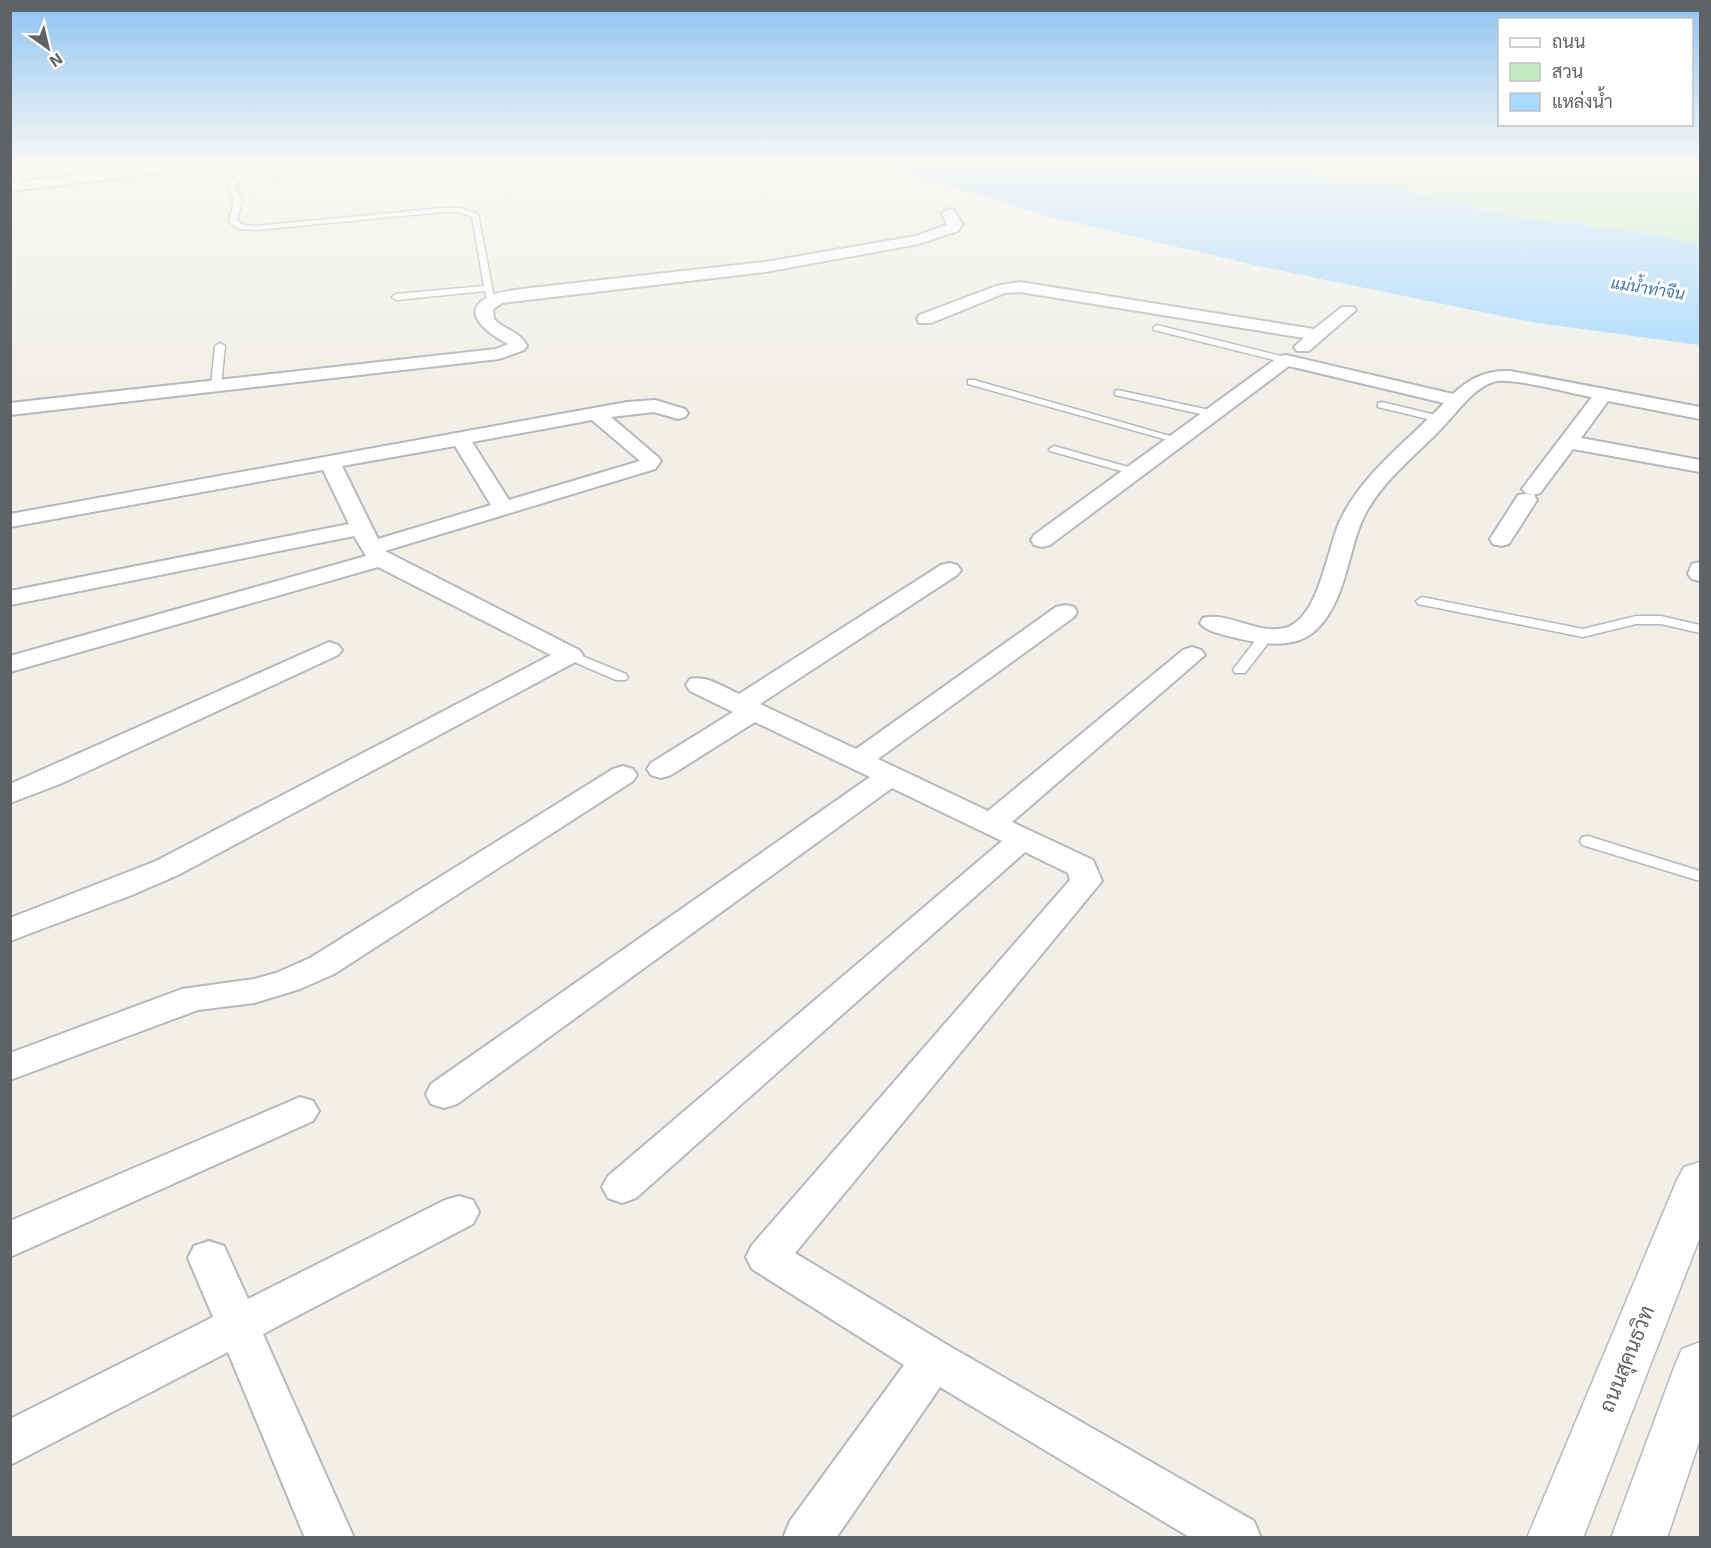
<svg xmlns="http://www.w3.org/2000/svg" width="1711" height="1548" font-family="'Exo 2',Sarabun,sans-serif">
  <style>
    .green { fill: #c5e8c5 }
    .water { fill: #aadaff }
    .lines { fill: none; stroke-linecap: round; stroke-linejoin: round }
    .service-casing { stroke: #b5b8bc; stroke-width: 3 }
    .minor-casing { stroke: #b5b8bc; stroke-width: 4 }
    .secondary-casing { stroke: #b6babf; stroke-width: 3 }
    .service { fill: #fff; fill-rule: evenodd }
    .minor { fill: #fff; fill-rule: evenodd }
    .secondary { fill: #fff; fill-rule: evenodd }
    .labels { text-anchor: middle; stroke-width: 6; stroke-linejoin: round; paint-order: stroke }
    .far-water-label { font-size: 16px; font-style: italic; fill: #4174aa; stroke: #fff }
    .near-street-label { font-size: 21px; fill: #5f6368; stroke: #fff }
  </style>
  <rect width="100%" height="100%" fill="#f1efe8"/>
  <polygon class="green" points="1277,163 1700,163 1700,244 1635,231 1592,228 1581,223 1544,222 1472,208 1460,201 1438,200 1378,182 1346,184"/>
  <polygon class="water" points="871,163 1277,163 1346,184 1378,182 1438,200 1460,201 1472,208 1544,222 1581,223 1592,228 1635,231 1700,244 1700,345 1531,322 1267,268 1051,217"/>
  <g class="lines">
    <defs>
      <g id="service">
        <polygon points="20,163 26,163 20,186 17,188 14,186"/>
        <polygon points="246,163 252,163 234,188 242,200 237,221 244,225 256,226 443,208 459,208 478,214 495,302 488,304 485,291 396,300 392,297 396,294 484,286 472,217 458,212 443,212 256,230 239,229 229,222 234,200 228,188"/>
        <polygon points="259,163 265,163 263,171 278,176 278,178 257,173"/>
        <polygon points="1157,325 1289,358 1291,360 1286,363 1154,330 1153,328"/>
        <polygon points="220,343 225,346 221,386 216,389 211,386 215,346"/>
        <polygon points="968,380 974,380 1184,440 1175,442 968,384"/>
        <polygon points="1118,390 1214,411 1219,414 1214,417 1115,395 1115,391"/>
        <polygon points="1382,402 1444,417 1445,419 1440,422 1378,407 1378,403"/>
        <polygon points="1054,446 1139,470 1140,472 1135,475 1050,451 1049,449"/>
        <polygon points="1422,597 1583,629 1636,616 1661,616 1700,625 1700,633 1661,624 1636,624 1583,637 1418,604 1416,601"/>
        <polygon points="1267,631 1274,635 1272,638 1245,673 1235,673 1233,670 1235,667 1262,632"/>
        <polygon points="570,651 626,674 628,677 626,680 616,680 565,658 563,655 565,652"/>
        <polygon points="1588,836 1700,871 1700,881 1582,845 1580,841 1582,837"/>
      </g>
      <g id="minor">
        <polygon points="181,163 215,163 209,167 10,191 10,183"/>
        <path d="M949,209L954,210L962,224L958,231L919,244L765,272L502,303L493,309L494,319C504,330 521,332 527,346L524,350L499,359L10,415V403L496,349L508,344C489,334 455,311 492,295C503,291 518,290 530,288L765,262L916,236L947,225L942,213Z"/>
        <polygon points="1020,282 1314,329 1342,307 1354,307 1356,310 1309,351 1297,351 1294,347 1304,338 1020,292 1005,293 931,323 919,323 917,319 919,315 996,286"/>
        <path d="M1286,355L1453,394C1470,378 1486,370 1510,371L1700,407V419L1608,401L1581,438L1700,460V472L1573,449L1540,493L1533,495L1526,493L1522,489L1592,397C1572,394 1509,376 1493,382C1472,389 1455,415 1440,430C1412,459 1377,485 1361,523C1347,558 1345,600 1318,628C1295,652 1257,643 1228,636C1218,633 1206,631 1200,623L1203,618C1230,611 1259,637 1288,627C1319,615 1327,551 1339,523C1361,474 1408,441 1444,403L1289,366L1050,545L1042,547L1034,545L1031,540L1034,535L1280,356Z"/>
        <path d="M655,400L685,409L688,413L685,417L678,419L654,412L611,417L658,457L661,461L655,469L385,551L579,650L583,655L579,660L178,875L132,895L10,941V918L156,861L551,655L378,567L10,672V656L366,556L354,536L10,605V591L349,524L323,470L10,527V514L627,402ZM592,420L640,461L509,500L472,442ZM455,446L491,505L378,539L342,466Z"/>
        <polygon points="1526,494 1534,495 1537,500 1512,539 1509,544 1501,546 1493,544 1490,539 1515,500 1518,495"/>
        <polygon points="1700,562 1700,581 1692,579 1688,574 1692,564"/>
        <path d="M949,563L957,565L961,570L957,575L760,704L856,749L1056,607L1065,605L1074,607L1077,612L1074,617L878,759L988,811L1183,650L1192,647L1201,650L1205,655L1012,822L1093,860L1102,881L795,1253L949,1346L1254,1521L1261,1538H1191L940,1387L836,1538H783L790,1521L904,1365L752,1269L746,1257L752,1245L1070,880L1068,873L1025,852L636,1198L622,1203L608,1198L602,1187L608,1176L1002,841L892,788L457,1104L444,1108L431,1104L426,1094L431,1084L870,777L755,722L671,775L661,778L651,775L647,769L651,763L733,712L690,691L686,685L690,679C707,675 723,687 739,694L941,565Z"/>
        <polygon points="329,642 338,645 342,650 338,655 60,784 10,803 10,784"/>
        <polygon points="623,766 633,769 637,775 633,781 334,974 300,989 254,1003 198,1010 10,1080 10,1053 182,989 254,979 276,973 310,958 613,769"/>
        <polygon points="300,1097 313,1101 319,1111 313,1121 10,1257 10,1221"/>
        <polygon points="459,1196 473,1200 479,1212 473,1224 263,1334 354,1538 305,1538 228,1352 10,1465 10,1419 213,1317 188,1258 194,1246 209,1241 224,1246 248,1299 445,1200"/>
      </g>
      <g id="secondary">
        <polygon points="1700,1162 1700,1237 1583,1538 1527,1538 1677,1180 1684,1167"/>
        <polygon points="1700,1342 1700,1439 1667,1538 1611,1538 1675,1365 1682,1349"/>
      </g>
    </defs>
    <use href="#service" class="service-casing"/>
    <use href="#minor" class="minor-casing"/>
    <use href="#secondary" class="secondary-casing"/>
    <use href="#service" class="service"/>
    <use href="#minor" class="minor"/>
    <use href="#secondary" class="secondary"/>
  </g>
  <linearGradient id="sky" x2="0" y2="1"><stop stop-color="#8fc3f1"/><stop offset="0.43" stop-color="#f9f8f5"/><stop offset="1" stop-color="#f9f8f5" stop-opacity="0"/></linearGradient>
  <rect width="1711" height="379" fill="url(#sky)"/>
  <g class="labels">
    <g class="far-water-label">
      <text transform="translate(1648 288) rotate(9)" y="6">แม่น้ำท่าจีน</text>
    </g>
    <g class="near-street-label">
      <text transform="translate(1627 1359) rotate(-68)" y="7">ถนนสุคนธวิท</text>
    </g>
  </g>
  <rect width="1711" height="1548" fill="none" stroke="#5f6368" stroke-width="24"/>
  <rect x="1498" y="18" width="195" height="108" fill="#ffffff" stroke="#bfc1c3" stroke-width="1.5"/>
  <rect x="1510" y="38" width="30" height="9" fill="#ffffff" stroke="#bfc1c3" stroke-width="1.5"/>
  <text x="1552" y="48" font-size="18" fill="#5f6368">ถนน</text>
  <rect x="1510" y="63" width="30" height="18" fill="#c5e8c5" stroke="#bfc1c3" stroke-width="1.5"/>
  <text x="1552" y="78" font-size="18" fill="#5f6368">สวน</text>
  <rect x="1510" y="93" width="30" height="18" fill="#aadaff" stroke="#bfc1c3" stroke-width="1.5"/>
  <text x="1552" y="108" font-size="18" fill="#5f6368">แหล่งน้ำ</text>
  <g transform="translate(48 48) rotate(146)" stroke="#ffffff" stroke-width="4.5" paint-order="stroke">
  <path d="M0-4.5L10 22L0 15L-10 22Z" fill="#5f6368"/>
  <text y="-9" font-size="16" font-weight="bold" text-anchor="middle" fill="#5f6368">N</text>
  </g>
</svg>
